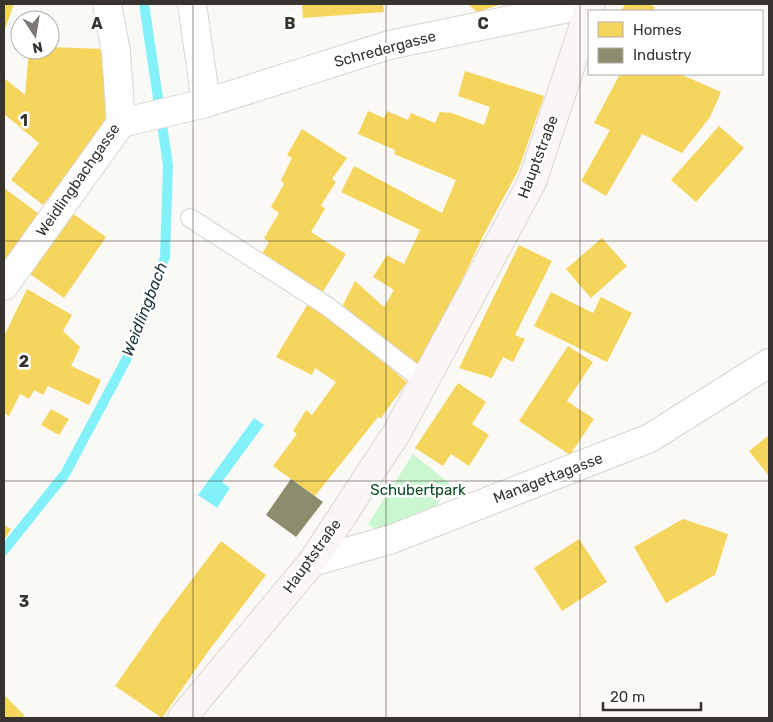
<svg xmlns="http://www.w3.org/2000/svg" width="773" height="722" font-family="Rubik,sans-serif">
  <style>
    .green { fill: #caf7cf }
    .water { fill: #83f1f9 }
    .homes { fill: #f6d55c }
    .industry { fill: #8c8c6e }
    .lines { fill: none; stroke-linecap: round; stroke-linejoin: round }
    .stream { stroke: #83f1f9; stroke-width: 10 }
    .service-casing { stroke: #d8d6d1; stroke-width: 20 }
    .minor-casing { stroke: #d8d6d1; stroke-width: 30 }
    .secondary-casing { stroke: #d8d6d1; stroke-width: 30 }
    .service { stroke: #fefefe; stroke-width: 18 }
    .minor { stroke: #fefefe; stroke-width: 28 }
    .secondary { stroke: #faf6f5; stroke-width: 28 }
    .grid { fill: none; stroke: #37342f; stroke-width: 1; stroke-opacity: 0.55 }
    .labels { text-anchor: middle; stroke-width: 5; stroke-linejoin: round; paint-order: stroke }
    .street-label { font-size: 15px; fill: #37342f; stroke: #fff }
    .park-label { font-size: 15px; fill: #0a4b1f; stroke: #fff }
    .water-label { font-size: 16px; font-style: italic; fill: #1d3639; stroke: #fff }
    .grid-label { font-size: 16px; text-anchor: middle; font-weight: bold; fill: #37342f; stroke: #fff; stroke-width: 5; stroke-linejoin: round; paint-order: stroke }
  </style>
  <rect width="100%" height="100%" fill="#fbf9f5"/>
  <polygon class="green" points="413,454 450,484 432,513 380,533 368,524"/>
  <polygon class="water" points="254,418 264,425 222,482 230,488 217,508 198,495"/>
  <g class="homes">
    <polygon points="4,4 14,4 4,32"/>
    <polygon points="302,4 383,4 384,12 303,18"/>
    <polygon points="468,4 502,4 477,12"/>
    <polygon points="625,4 649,4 655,7 653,11 621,11"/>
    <polygon points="50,47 106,49 105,126 43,205 11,180 39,143 4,114 4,78 25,95 29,50 50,50"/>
    <polygon points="465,71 544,96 518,171 484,234 455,295 418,364 342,307 355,281 384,307 394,290 373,277 387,255 404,264 420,230 341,192 354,166 442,213 456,180 394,154 395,150 358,134 368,111 384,118 387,111 408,120 411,113 435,123 440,112 452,113 484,125 490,107 458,96"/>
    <polygon points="620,74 680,74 721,92 710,117 682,153 642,134 606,196 581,181 610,130 594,123"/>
    <polygon points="719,126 744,148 696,202 671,180"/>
    <polygon points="302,129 347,158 332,179 336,182 321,205 325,209 311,232 346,254 322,293 261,256 269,242 264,238 279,213 271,207 284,184 281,180 292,158 287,155"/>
    <polygon points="4,188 39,214 4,264"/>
    <polygon points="72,213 106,237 64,298 30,274"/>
    <polygon points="602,238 627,266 591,298 566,269"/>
    <polygon points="519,245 552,261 515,335 525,339 513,362 503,357 492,378 459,368"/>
    <polygon points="27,289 72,315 63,331 80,347 71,366 101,380 89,405 48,386 43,395 34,390 29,399 20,394 9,416 4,413 4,336"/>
    <polygon points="551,292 593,313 601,297 632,313 607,362 534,326"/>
    <polygon points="309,302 332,319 407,382 381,418 378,417 315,496 273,466 297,434 293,431 306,410 312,415 336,382 315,368 312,375 276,357"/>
    <polygon points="568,346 593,362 567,401 594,419 570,455 519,421"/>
    <polygon points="458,383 486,402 472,424 489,435 469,466 451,454 443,466 415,448"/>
    <polygon points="51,409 69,419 59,435 41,425"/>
    <polygon points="769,435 769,476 749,451"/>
    <polygon points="683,519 728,534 715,575 666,603 634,547"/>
    <polygon points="4,525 11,529 4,540"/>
    <polygon points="579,539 607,582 562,611 534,568"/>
    <polygon points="221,541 266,575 207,653 162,718 115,686 162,619"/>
    <polygon points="4,695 25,716 22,718 4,718"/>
  </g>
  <polygon class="industry" points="291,479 323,502 296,537 266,515"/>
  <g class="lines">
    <polyline class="stream" points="4,550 65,474 126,360 165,257 168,165 144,4"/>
    <defs>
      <polyline id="service" points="190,218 327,306 424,381"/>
      <g id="minor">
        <polyline points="192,4 206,103"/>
        <polyline points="121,123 206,103 389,45 587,4"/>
        <polyline points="4,286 121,123 116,52 107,4"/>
        <polyline points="312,562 392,539 650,438 769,363"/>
      </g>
      <polyline id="secondary" points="182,718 312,562 396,434 532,182 591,4"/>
    </defs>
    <use href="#service" class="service-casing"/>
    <use href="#minor" class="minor-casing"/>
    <use href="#secondary" class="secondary-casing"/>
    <use href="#service" class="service"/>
    <use href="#minor" class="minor"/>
    <use href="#secondary" class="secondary"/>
  </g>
  <path class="grid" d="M193,4V718M386,4V718M580,4V718M4,241H769M4,481H769"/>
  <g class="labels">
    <g class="street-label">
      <text transform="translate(385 49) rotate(-15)" y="5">Schredergasse</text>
      <text transform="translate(538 157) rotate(-69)" y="5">Hauptstraße</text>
      <text transform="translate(78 180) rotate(-55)" y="5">Weidlingbachgasse</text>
      <text transform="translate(548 478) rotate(-21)" y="5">Managettagasse</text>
      <text transform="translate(312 556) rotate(-54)" y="5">Hauptstraße</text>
    </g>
    <g class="park-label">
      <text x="418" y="495">Schubertpark</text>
    </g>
    <g class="water-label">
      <text transform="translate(144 309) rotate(-69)" y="6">Weidlingbach</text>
    </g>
  </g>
  <g class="grid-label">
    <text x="97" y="29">A</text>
    <text x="290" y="29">B</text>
    <text x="483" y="29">C</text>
    <text x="24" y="126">1</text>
    <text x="24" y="367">2</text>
    <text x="24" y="607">3</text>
  </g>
  <rect width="773" height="722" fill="none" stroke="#37342f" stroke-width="10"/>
  <rect x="588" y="10" width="175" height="65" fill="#ffffff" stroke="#afaeac"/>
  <rect x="598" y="22" width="25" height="15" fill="#f6d55c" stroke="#afaeac"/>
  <text x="633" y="35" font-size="15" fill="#37342f">Homes</text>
  <rect x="598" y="48" width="25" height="15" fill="#8c8c6e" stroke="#afaeac"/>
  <text x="633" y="60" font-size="15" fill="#37342f">Industry</text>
  <g transform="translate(35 35) rotate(168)"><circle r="24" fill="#ffffff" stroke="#afaeac"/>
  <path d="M0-4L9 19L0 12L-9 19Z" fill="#7c7974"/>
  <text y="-8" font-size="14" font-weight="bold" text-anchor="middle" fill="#37342f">N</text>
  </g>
  <path d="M603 702v8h98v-8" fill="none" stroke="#37342f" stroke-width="2.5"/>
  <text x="610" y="702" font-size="15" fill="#37342f" stroke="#ffffff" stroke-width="4" paint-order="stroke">20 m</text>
</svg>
